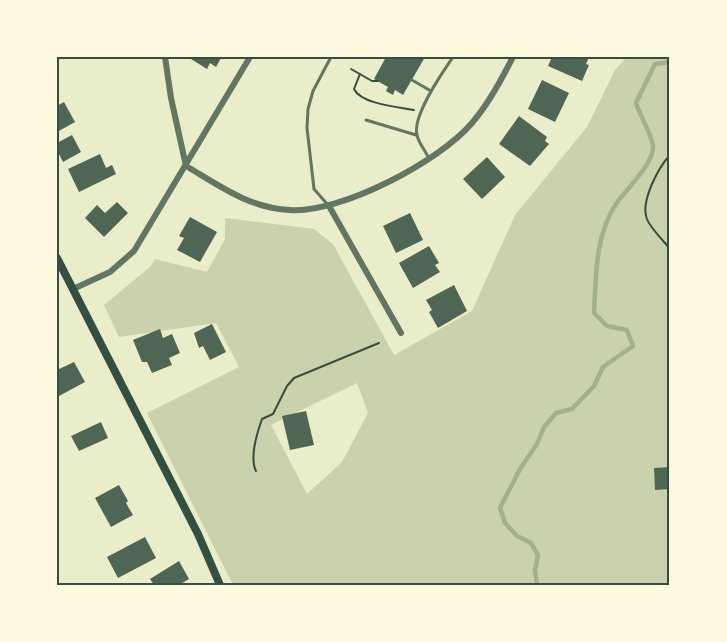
<svg xmlns="http://www.w3.org/2000/svg" width="727" height="642" font-family="'IBM Plex Sans',sans-serif">
  <style>
    .green { fill: #cad2ad; fill-rule: evenodd }
    .lines { fill: none; stroke-linecap: round; stroke-linejoin: round }
    .stream { stroke: #a3b18a; stroke-width: 4.5 }
    .building { fill: #4f6655 }
    .path { stroke: #344e41; stroke-width: 2 }
    .service { stroke: #617663; stroke-width: 3 }
    .minor { stroke: #617663; stroke-width: 6 }
    .secondary { stroke: #344e41; stroke-width: 8 }
    .neatline { fill: none; stroke: #344e41; stroke-width: 2 }
  </style>
  <rect width="100%" height="100%" fill="#e9edc9"/>
  <path class="green" d="M627,57H670V585H233L147,413L239,367L216,323L119,337L104,305L150,267L155,259L207,272L225,239V218L314,229L333,244L394,355L472,311L515,215L587,127L615,70ZM357,383L368,413L342,462L307,494L271,425Z"/>
  <g class="lines">
    <path class="stream" d="M537,585L535,570L538,555L531,543L517,536L505,523L500,508L520,469L537,444L544,427L556,413L572,409L594,386L603,367L633,346L627,330L607,326L594,313C596,276 595,236 616,204C626,189 654,164 653,146C653,138 639,113 636,103L655,64L670,62"/>
  </g>
  <g class="building">
    <polygon points="192,57 219,57 221,58 216,67 210,63 207,69 191,59"/>
    <polygon points="386,57 425,57 403,95 395,90 393,95 386,91 388,87 374,79"/>
    <polygon points="552,57 589,57 586,64 589,65 582,81 548,66"/>
    <polygon points="542,80 569,93 555,122 528,109"/>
    <polygon points="64,102 75,122 57,132 57,106"/>
    <polygon points="519,116 547,137 545,141 549,144 530,166 499,144"/>
    <polygon points="72,135 81,152 63,162 57,150 57,143"/>
    <polygon points="100,154 106,168 112,165 116,174 79,192 68,169"/>
    <polygon points="487,157 505,177 482,199 463,179"/>
    <polygon points="117,202 128,213 104,237 85,218 97,205 105,213"/>
    <polygon points="410,213 423,240 396,253 383,226"/>
    <polygon points="190,217 217,232 200,262 177,250 184,238 179,236"/>
    <polygon points="429,246 439,263 435,265 440,272 413,288 399,263"/>
    <polygon points="454,285 467,311 438,328 429,312 432,310 426,300"/>
    <polygon points="212,324 226,352 210,360 203,346 199,348 194,333"/>
    <polygon points="160,329 163,338 172,334 180,353 169,358 172,365 152,373 147,362 142,362 133,340"/>
    <polygon points="74,362 85,382 59,396 57,401 57,370"/>
    <polygon points="306,411 314,445 290,450 282,416"/>
    <polygon points="101,422 108,438 79,451 71,436"/>
    <polygon points="670,467 670,489 655,490 654,468"/>
    <polygon points="119,485 128,501 126,503 133,515 111,527 95,498"/>
    <polygon points="145,537 156,558 118,578 107,557"/>
    <polygon points="179,561 189,579 179,585 154,585 150,579"/>
  </g>
  <g class="lines">
    <g class="path">
      <polyline points="351,69 372,81 378,81"/>
      <path d="M360,74L354,89C361,104 398,107 414,110"/>
      <path d="M670,155C658,168 640,202 647,219C650,228 664,241 670,249"/>
      <path d="M256,471C249,457 257,433 262,419L273,414L287,386L294,378L379,343"/>
    </g>
    <g class="service">
      <polyline points="412,80 431,91"/>
      <polyline points="366,120 416,135"/>
      <path d="M428,157C425,150 418,142 417,135C412,116 442,73 453,57"/>
      <polyline points="328,205 314,189 307,128 308,109 313,91 331,57"/>
    </g>
    <g class="minor">
      <polyline points="165,57 171,98 186,166"/>
      <path d="M186,166C220,186 249,208 290,210C340,214 440,161 472,123C489,103 501,80 513,57"/>
      <polyline points="329,206 401,333"/>
      <polyline points="73,289 110,272 134,251 250,57"/>
    </g>
    <polyline class="secondary" points="57,258 198,534 220,585"/>
  </g>
  <rect width="727" height="642" fill="none" stroke="#fefae0" stroke-width="117"/>
  <rect x="58" y="58" width="610" height="526" class="neatline"/>
</svg>
